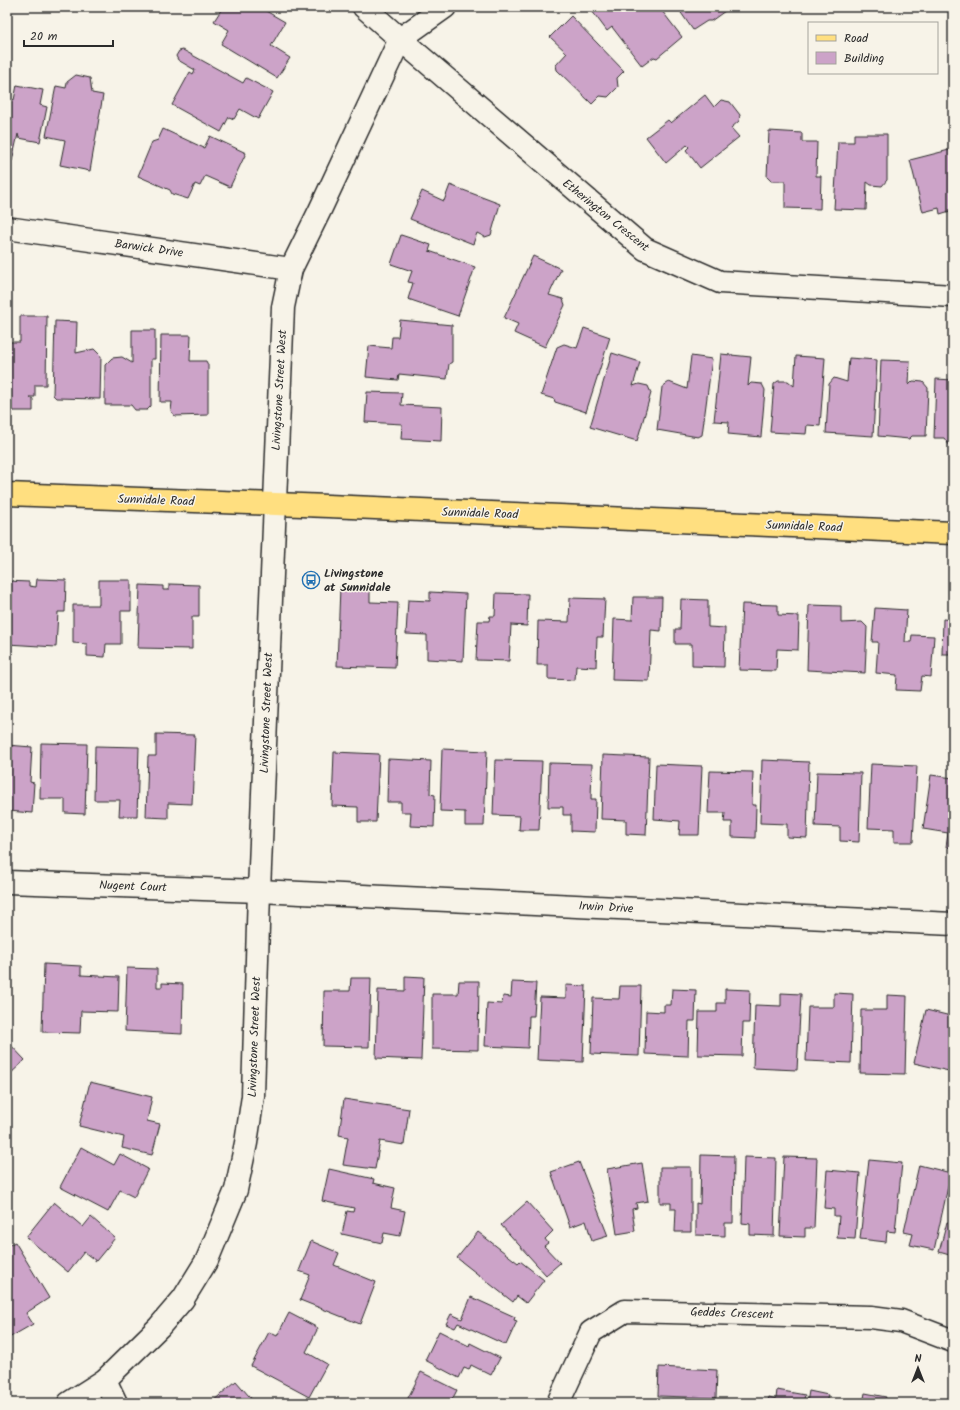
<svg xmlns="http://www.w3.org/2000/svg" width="960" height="1410" font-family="Kalam,sans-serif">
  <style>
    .building { fill: #cca3c8; stroke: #2b2b2b }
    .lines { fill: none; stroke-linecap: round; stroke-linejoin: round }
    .minor-casing { stroke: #2b2b2b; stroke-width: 25 }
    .major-casing { stroke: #2b2b2b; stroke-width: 25 }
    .minor { stroke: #f7f3e8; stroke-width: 22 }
    .major { stroke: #ffdf80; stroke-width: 22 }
    .labels { text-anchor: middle; stroke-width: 3; stroke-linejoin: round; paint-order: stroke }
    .street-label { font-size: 12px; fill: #2b2b2b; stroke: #f7f3e8 }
    .poi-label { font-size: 12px; font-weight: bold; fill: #2b2b2b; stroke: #f7f3e8; text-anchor: start }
  </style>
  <rect width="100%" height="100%" fill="#f7f3e8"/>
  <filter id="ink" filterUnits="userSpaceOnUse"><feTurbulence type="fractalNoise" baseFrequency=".025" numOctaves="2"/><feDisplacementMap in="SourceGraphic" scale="8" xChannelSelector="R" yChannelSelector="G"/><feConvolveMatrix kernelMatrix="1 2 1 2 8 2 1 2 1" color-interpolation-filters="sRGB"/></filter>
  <g filter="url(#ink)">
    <g class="building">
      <polygon points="223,7 259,7 285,22 271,46 290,58 277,78 221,44 229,30 214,21"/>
      <polygon points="589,7 628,7 629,8 630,7 659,7 682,37 657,58 654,57 642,66 612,27 607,31"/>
      <polygon points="677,7 726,7 725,8 725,11 711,21 707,21 693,30"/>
      <polygon points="571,16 624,71 617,78 618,87 608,97 600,96 592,104 557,70 556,65 567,53 550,37"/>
      <polygon points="183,50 243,83 246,78 273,92 258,119 240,109 234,119 229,117 221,132 172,105 190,72 193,74 195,70 178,60 176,56 179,51"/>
      <polygon points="76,75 90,78 92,93 103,95 90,171 60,165 65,140 46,136 56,86 66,88 67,82"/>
      <polygon points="17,85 43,90 40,105 47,107 40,142 19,138 18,134 12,161 7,160 7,98 14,100"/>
      <polygon points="705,95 714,107 721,100 730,102 740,115 739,121 731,128 739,137 700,168 686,150 689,147 687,145 666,163 646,137 668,120 671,123"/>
      <polygon points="163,129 204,148 210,136 246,153 230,187 205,176 200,186 195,184 188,199 172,194 170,190 138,176 152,142 158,140"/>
      <polygon points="769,131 802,133 802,142 817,142 816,176 821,176 820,209 785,208 785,181 771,181 767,177"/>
      <polygon points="854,134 887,134 887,180 882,186 871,185 867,182 866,210 834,209 838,142 854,142"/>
      <polygon points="953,149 953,210 940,214 939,208 923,212 910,160"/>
      <polygon points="450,185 500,204 491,235 485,237 477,233 473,244 410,219 422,191 444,201"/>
      <polygon points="401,235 431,245 429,251 475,267 458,316 408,299 413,283 408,282 412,271 391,264"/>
      <polygon points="533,256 561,269 549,295 563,299 565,305 545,347 514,333 518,324 504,318"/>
      <polygon points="20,316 47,316 46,385 35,385 35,397 29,397 33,399 33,411 7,411 7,342 20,342"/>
      <polygon points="400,320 452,325 452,362 449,364 447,379 399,374 398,380 366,377 369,346 391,348 392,337 398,337"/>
      <polygon points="55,321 77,322 76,353 94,349 101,356 100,399 56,398 53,395"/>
      <polygon points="584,328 610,337 586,412 555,402 554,399 541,395 557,347 564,344 577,348"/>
      <polygon points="132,330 155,330 155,359 151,359 151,406 147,410 135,410 131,405 105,405 105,365 112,358 122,357 132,363"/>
      <polygon points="161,335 191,335 190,361 206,361 208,365 208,415 175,416 171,411 172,402 160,402"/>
      <polygon points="612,353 640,362 633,386 639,384 648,386 651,393 637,441 590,427"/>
      <polygon points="721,354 751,357 748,386 751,383 762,384 765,390 761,437 728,434 729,422 714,421"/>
      <polygon points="691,356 712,359 702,435 698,437 657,430 662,387 669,382 687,389"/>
      <polygon points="796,356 825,358 820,426 807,425 806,434 770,432 774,384 778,381 788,381 794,386"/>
      <polygon points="849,358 877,360 873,436 826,433 829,384 834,378 847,382"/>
      <polygon points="881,360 910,361 909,385 913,381 923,382 928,388 926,436 912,436 909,439 878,436"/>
      <polygon points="936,379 953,380 953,446 950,446 944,438 934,438"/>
      <polygon points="367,392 402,393 401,405 442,407 441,441 401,439 402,424 365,422"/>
      <polygon points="37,579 66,580 65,612 58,612 56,647 7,644 7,581 29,582 29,586 36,587"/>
      <polygon points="99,580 131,580 131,611 121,611 121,644 106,644 105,657 87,656 87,644 73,643 73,605 99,605"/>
      <polygon points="169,584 199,585 199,617 192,617 192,649 138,648 140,585 163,586 163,590 169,590"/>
      <polygon points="340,587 370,588 370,602 398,603 395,668 337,666"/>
      <polygon points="430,592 466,594 463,661 427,659 427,635 406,634 408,600 430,601"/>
      <polygon points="496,593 528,594 527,626 511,625 509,661 476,660 478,621 489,621 490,616 495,616"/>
      <polygon points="633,597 662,597 661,631 651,630 649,681 612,680 614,619 632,620"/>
      <polygon points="570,598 605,599 603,637 597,637 596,667 576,666 575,680 548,679 548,665 537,665 538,621 569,622"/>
      <polygon points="681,599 708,600 708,627 725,628 724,667 692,666 692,644 675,644 675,629 680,629"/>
      <polygon points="742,604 778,605 778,615 799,616 798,650 777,649 776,671 739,670"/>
      <polygon points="809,605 841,606 841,623 862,622 867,627 865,673 807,670"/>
      <polygon points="875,608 907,610 905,642 911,642 912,635 934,636 931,677 922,676 920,691 896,690 897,675 876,673 878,642 872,642"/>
      <polygon points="943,619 953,620 953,654 942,654"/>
      <polygon points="156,734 195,735 192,804 168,803 168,818 146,817 148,756 156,756"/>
      <polygon points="41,743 87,744 85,814 65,813 65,799 40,799"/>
      <polygon points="7,745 32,747 30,782 34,783 32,813 8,811 9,794 7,794"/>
      <polygon points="95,746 139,747 137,816 119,816 120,800 94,800"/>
      <polygon points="442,749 487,751 484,826 465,826 465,812 440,811"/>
      <polygon points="334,752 379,754 376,822 358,822 358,807 332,806"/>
      <polygon points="603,755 649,757 646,835 626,834 626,820 601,819"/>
      <polygon points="388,759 431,761 430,794 435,795 434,827 410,826 411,812 401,812 401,802 387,802"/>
      <polygon points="495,760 542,761 539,830 519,830 520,816 493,815"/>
      <polygon points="762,760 809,762 807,838 787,837 787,824 760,823"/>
      <polygon points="549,763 592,764 591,799 596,799 595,832 571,831 571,815 563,815 563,807 548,807"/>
      <polygon points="656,764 702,766 699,835 679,835 680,821 654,819"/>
      <polygon points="871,764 917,766 913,842 894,842 894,829 868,828"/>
      <polygon points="710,771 753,772 752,805 756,805 755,838 732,837 732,822 724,822 725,813 708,813"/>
      <polygon points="817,772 861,773 859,842 840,841 840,827 815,826"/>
      <polygon points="931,775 953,778 953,848 946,847 948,833 923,829"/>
      <polygon points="44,964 81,966 81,975 119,977 118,1012 81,1011 80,1033 42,1032"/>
      <polygon points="127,968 157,969 157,987 162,987 162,983 183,984 182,1034 125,1031"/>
      <polygon points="405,976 424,977 421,1060 376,1058 378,990 405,991"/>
      <polygon points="351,978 371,978 369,1047 323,1046 324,991 350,991"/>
      <polygon points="459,981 479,981 478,1050 432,1049 432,994 458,994"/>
      <polygon points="512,982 536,983 534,1016 529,1016 528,1048 485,1046 487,1003 502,1004 503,996 511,997"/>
      <polygon points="566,985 586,986 583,1062 537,1060 540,997 566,998"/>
      <polygon points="620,986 641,986 639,1056 591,1054 593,998 619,999"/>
      <polygon points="672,989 696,990 695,1021 689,1021 688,1056 645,1054 646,1011 664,1012 664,1005 671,1005"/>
      <polygon points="725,989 750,990 749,1023 743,1023 742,1056 698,1055 699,1012 717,1012 717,1003 725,1003"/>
      <polygon points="781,993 801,994 797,1070 753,1068 755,1005 781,1006"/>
      <polygon points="834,993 853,994 851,1063 806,1061 808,1007 834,1007"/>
      <polygon points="887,995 907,996 905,1074 860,1073 861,1010 887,1010"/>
      <polygon points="953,1008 953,1072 914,1063 926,1010 951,1016"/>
      <polygon points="7,1041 25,1060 7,1077"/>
      <polygon points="90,1082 152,1097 147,1121 160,1124 152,1155 122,1148 124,1137 79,1126"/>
      <polygon points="344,1099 409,1109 404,1145 380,1141 375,1169 343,1165 348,1137 339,1135"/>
      <polygon points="81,1147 114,1165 120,1154 148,1169 134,1197 120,1190 108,1212 60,1187"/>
      <polygon points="701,1155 734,1156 733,1223 725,1223 725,1236 696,1235 696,1203 700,1204"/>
      <polygon points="744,1157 776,1158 774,1236 750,1235 750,1224 742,1223"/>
      <polygon points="784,1157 817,1158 814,1228 805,1228 805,1237 780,1236"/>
      <polygon points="869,1160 902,1163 895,1232 887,1231 886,1242 860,1239"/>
      <polygon points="579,1162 608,1236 592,1241 586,1221 570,1227 551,1172"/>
      <polygon points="642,1163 648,1201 636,1203 637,1208 632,1209 635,1231 617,1234 607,1169"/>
      <polygon points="919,1165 951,1173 934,1250 910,1245 913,1234 904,1232"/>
      <polygon points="660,1167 691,1167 691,1232 675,1232 676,1209 671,1209 671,1203 660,1203"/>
      <polygon points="329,1169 374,1179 373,1183 395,1188 391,1208 405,1211 400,1236 384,1233 382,1243 342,1234 347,1211 353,1212 354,1208 322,1201"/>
      <polygon points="827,1170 860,1173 855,1239 837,1238 839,1216 834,1216 834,1209 824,1208"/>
      <polygon points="54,1202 83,1227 91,1217 115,1238 96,1261 84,1252 68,1272 26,1237"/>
      <polygon points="527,1202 553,1231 545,1239 548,1243 544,1246 560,1263 546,1275 501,1225"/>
      <polygon points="953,1218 953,1256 939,1252 947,1222 951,1223"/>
      <polygon points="478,1232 518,1263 520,1261 544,1280 526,1303 517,1296 513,1302 457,1258"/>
      <polygon points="311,1241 339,1253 334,1265 376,1282 360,1324 300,1300 310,1275 299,1271"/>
      <polygon points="15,1242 49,1298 26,1313 33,1324 7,1339 7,1246"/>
      <polygon points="471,1297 515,1317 514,1320 517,1321 506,1345 458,1323 455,1328 446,1324 451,1314 462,1319"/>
      <polygon points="289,1313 318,1328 306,1352 327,1364 309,1397 251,1366 269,1332 277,1336"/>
      <polygon points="439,1331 469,1346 470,1343 500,1358 491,1375 471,1365 469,1370 464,1368 459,1378 425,1360"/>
      <polygon points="659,1367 717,1370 716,1398 658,1396"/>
      <polygon points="421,1372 457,1390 452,1400 456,1403 406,1402"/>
      <polygon points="236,1381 255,1403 213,1403 212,1402"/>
      <polygon points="777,1390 805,1395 803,1403 767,1403 769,1397 776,1399"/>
      <polygon points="809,1391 828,1395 826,1403 807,1403"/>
      <polygon points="865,1393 886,1397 884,1403 863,1403"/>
    </g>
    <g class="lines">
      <defs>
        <g id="minor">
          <polyline points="364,7 400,39 645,249 720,282 953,296"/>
          <polyline points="7,228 291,269"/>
          <polyline points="7,882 259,891 953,924"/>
          <polyline points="105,1380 116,1403"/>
          <polyline points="69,1403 105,1380 159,1327 183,1299 207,1260 236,1190 246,1143 253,1096 259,891 283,307 291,269 320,210 400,39 445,7"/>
          <polyline points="558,1403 591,1332 625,1311 871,1317 901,1321 953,1341"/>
        </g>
        <polyline id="major" points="7,494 328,506 953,533"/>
      </defs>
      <use href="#minor" class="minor-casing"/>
      <use href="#major" class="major-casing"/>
      <use href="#minor" class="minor"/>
      <use href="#major" class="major"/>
    </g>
  </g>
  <defs>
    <symbol id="bus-ring" viewBox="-11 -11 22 22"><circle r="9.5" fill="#f7f3e8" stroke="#1f6fb2" stroke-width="1.5"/><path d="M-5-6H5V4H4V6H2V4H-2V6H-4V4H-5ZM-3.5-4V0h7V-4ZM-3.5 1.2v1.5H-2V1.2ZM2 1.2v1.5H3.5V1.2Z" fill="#1f6fb2"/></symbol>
  </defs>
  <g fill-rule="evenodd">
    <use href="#bus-ring" x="301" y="570" width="20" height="20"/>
  </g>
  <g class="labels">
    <g class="street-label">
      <text transform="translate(606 215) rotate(39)" y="4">Etherington Crescent</text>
      <text transform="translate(149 248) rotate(8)" y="4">Barwick Drive</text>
      <text transform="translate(279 390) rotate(-87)" y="4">Livingstone Street West</text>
      <text transform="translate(156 500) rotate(2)" y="4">Sunnidale Road</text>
      <text transform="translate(480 513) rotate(2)" y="4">Sunnidale Road</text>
      <text transform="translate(804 526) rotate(2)" y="4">Sunnidale Road</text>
      <text transform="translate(266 713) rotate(-88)" y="4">Livingstone Street West</text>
      <text transform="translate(133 886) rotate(2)" y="4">Nugent Court</text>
      <text transform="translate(606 907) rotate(3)" y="4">Irwin Drive</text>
      <text transform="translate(254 1037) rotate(-88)" y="4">Livingstone Street West</text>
      <text transform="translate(732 1313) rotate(2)" y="4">Geddes Crescent</text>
    </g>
    <g class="poi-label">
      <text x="324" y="577">Livingstone<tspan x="324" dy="14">at Sunnidale</tspan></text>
    </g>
  </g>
  <rect width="960" height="1410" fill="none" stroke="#f7f3e8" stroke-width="24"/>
  <rect x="12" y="12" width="936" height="1386" fill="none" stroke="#2b2b2b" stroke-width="1.5" filter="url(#ink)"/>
  <rect x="808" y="22" width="130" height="52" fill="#f7f3e8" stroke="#a5a39c"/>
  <rect x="816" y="35" width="20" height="6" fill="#ffdf80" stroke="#a5a39c"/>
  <text x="844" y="42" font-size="12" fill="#2b2b2b">Road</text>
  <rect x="816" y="52" width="20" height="12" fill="#cca3c8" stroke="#a5a39c"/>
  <text x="844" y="62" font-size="12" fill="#2b2b2b">Building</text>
  <g transform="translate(918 1368)" stroke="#f7f3e8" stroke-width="3" paint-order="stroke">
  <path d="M0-3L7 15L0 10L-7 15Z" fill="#2b2b2b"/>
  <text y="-6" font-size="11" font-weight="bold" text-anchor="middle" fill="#2b2b2b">N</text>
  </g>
  <path d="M24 40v6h89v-6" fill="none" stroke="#2b2b2b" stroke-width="2"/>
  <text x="30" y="40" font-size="12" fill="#2b2b2b" stroke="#f7f3e8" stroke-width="3" paint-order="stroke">20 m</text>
</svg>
